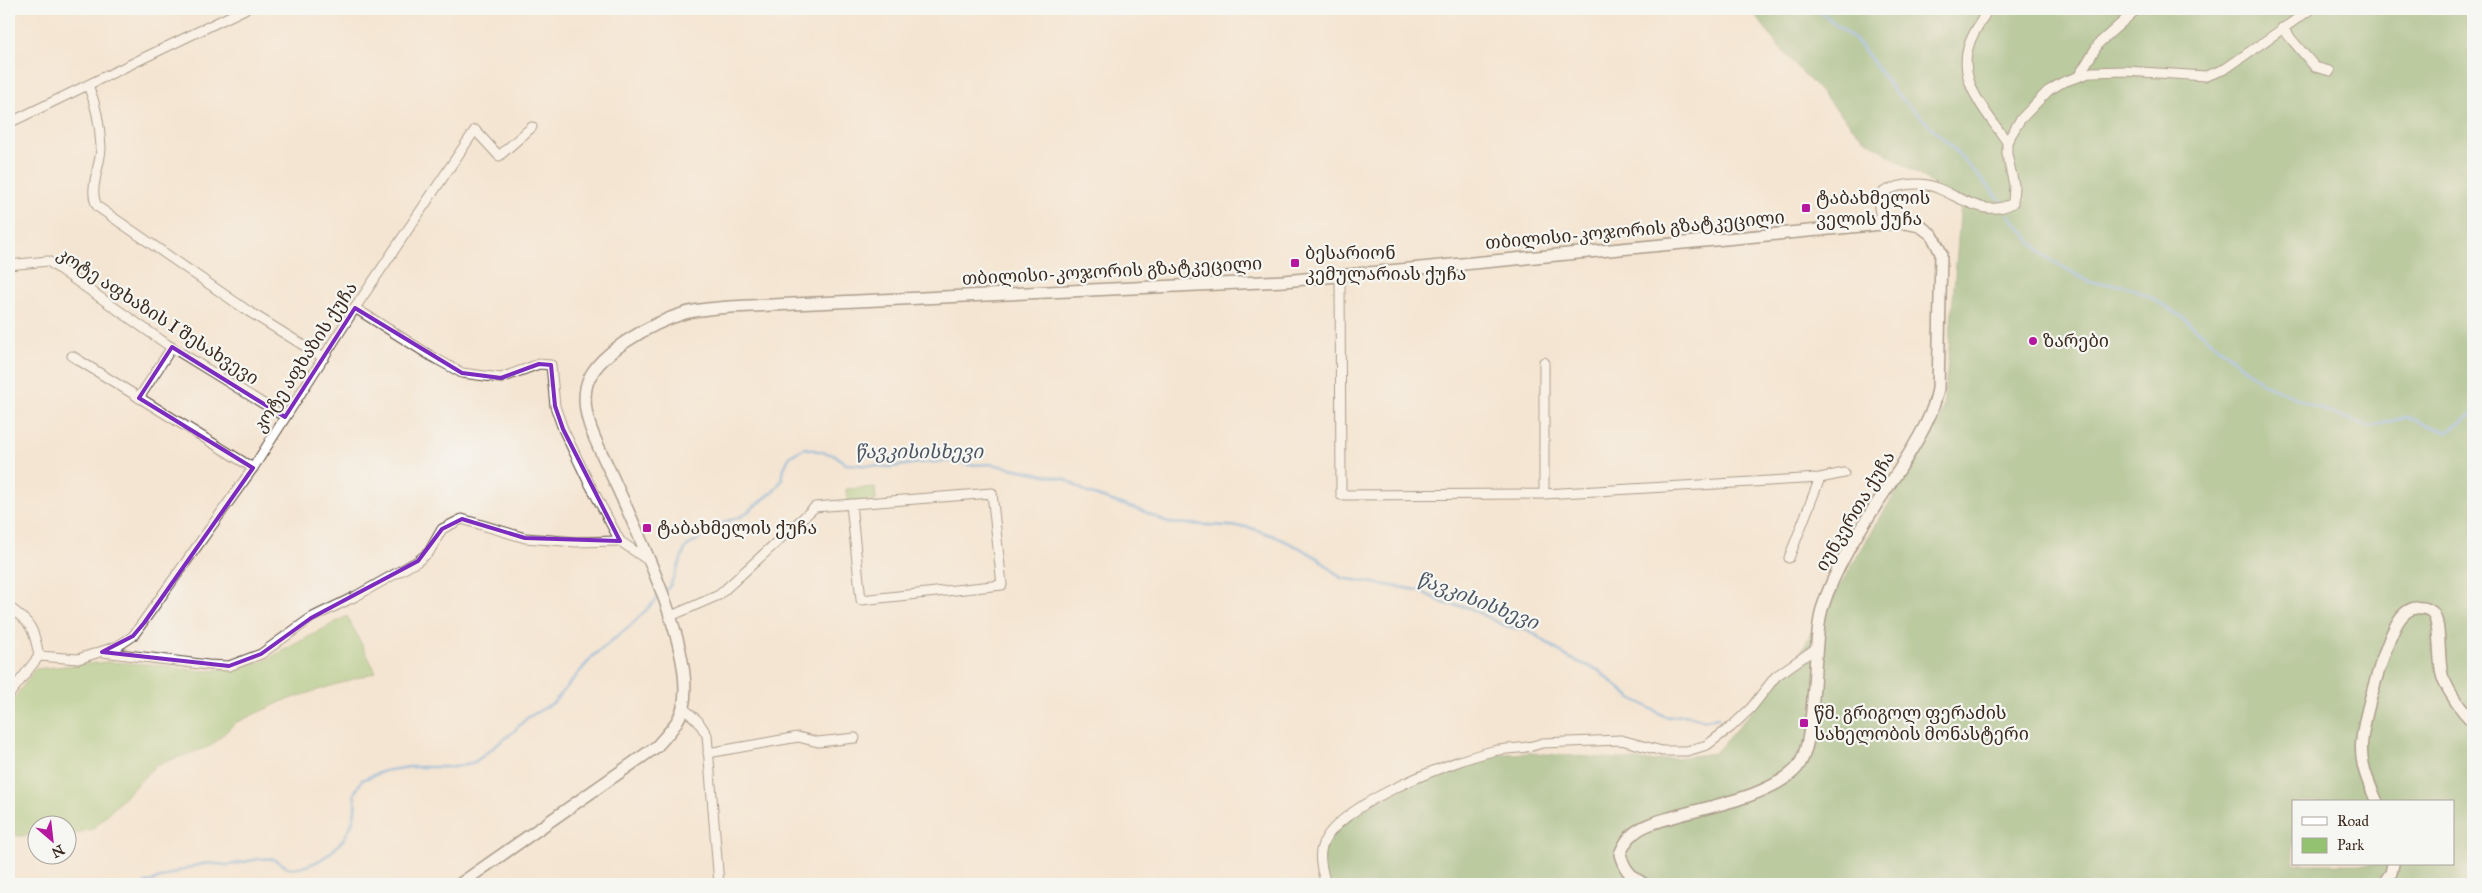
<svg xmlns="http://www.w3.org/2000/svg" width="2482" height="893" font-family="'IM FELL Great Primer','Noto Serif Georgian',serif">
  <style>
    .green { fill: #93c271; stroke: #677648 }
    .forest { fill: #76a863; stroke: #586940; fill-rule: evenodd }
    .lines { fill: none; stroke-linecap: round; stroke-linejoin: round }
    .stream { stroke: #6ca5db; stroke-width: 3 }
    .street-casing { stroke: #574639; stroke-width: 11 }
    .secondary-casing { stroke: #574639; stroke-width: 14 }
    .street { stroke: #fff; stroke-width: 9 }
    .secondary { stroke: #fff; stroke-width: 11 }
    .marked { fill: none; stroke: #7b2cbf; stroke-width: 4; stroke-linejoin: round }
    .poi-dot { fill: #b5179e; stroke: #f6f6f2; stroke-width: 2 }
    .labels { text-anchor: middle; stroke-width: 4.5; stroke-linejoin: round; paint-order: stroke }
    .poi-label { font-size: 18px; fill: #3b2a1e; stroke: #f6f6f2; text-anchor: start }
    .street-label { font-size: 18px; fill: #3b2a1e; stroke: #f6f6f2 }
    .water-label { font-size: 19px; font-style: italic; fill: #4c5560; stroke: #f6f6f2 }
  </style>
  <rect width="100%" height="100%" fill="#f6f6f2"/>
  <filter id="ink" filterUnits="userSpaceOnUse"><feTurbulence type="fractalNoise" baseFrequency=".02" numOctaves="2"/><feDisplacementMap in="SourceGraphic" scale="10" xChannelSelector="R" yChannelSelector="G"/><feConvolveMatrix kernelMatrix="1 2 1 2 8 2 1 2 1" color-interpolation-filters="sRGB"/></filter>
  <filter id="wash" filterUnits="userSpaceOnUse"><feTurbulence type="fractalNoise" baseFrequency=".0096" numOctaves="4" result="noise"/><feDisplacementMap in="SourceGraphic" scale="20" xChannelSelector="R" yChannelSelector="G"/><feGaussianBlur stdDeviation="1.12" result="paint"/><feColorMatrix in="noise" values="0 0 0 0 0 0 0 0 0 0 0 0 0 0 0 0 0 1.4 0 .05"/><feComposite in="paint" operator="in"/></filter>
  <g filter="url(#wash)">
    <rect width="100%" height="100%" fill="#f4e5d2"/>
    <g class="green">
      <polygon points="875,487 876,501 847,503 846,489"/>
      <polygon points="347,616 376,672 283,701 235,723 211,746 156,765 93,829 68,835 68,826 38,826 37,835 18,836 9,831 9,706 35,669 106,662 148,664 202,671 215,670 262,662"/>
    </g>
    <path class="forest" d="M1751,9H2473V884H1328L1324,870V849L1345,818L1423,778L1460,762L1498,754L1531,753L1651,761L1715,753L1792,666L1942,414L1947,372L1961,203L1862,137L1778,46ZM2293,802H2453V864H2293Z"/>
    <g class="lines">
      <g class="stream">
        <polyline points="1817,9 1860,44 1894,91 1947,142 2004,204"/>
        <polyline points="2009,215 2044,256 2089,282 2126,286 2152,298 2182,317 2261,382 2313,406 2370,427 2406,417 2447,432 2473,414"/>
        <polyline points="664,592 670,586 686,547 725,522 742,516 773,492 782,480 784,468 790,456 805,448 835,455 846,464 891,467 918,463 956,461 969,465 991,464 1065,479 1088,493 1145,512 1168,523 1248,527 1274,536 1298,547 1319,559 1341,578 1418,590 1446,604 1467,607 1505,626 1530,631 1569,658 1598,670 1630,697 1666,717 1686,715 1704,720 1718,718"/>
        <path d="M144,884C163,878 182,868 202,864C210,862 220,865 228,865C242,864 259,856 273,859C279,861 284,867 290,868C326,869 363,829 354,794L362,780L384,771L409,767H454L475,762L512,733L527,718L553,703L594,655L630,626L660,596"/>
      </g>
    </g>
  </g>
  <g filter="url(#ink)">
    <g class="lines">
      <defs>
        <g id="street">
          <path d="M1988,9C1982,20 1974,31 1970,42C1955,81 1987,112 2007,142"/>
          <polyline points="2282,28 2315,67 2330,71"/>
          <polyline points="2078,77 2099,43 2137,9"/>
          <path d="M88,85C96,104 100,126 101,147C101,165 87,192 98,207L248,311L324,358"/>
          <polyline points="9,123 245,9"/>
          <path d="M1882,224L1877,196C1892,185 1919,180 1937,188C1962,198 1986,218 2013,203L2014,185L2007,154V142L2020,120L2048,91L2063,82L2092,72L2125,71L2206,76L2225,69L2311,9"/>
          <polyline points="9,265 48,261 168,345 285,417"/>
          <polyline points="1340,275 1341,495 1544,494 1544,362"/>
          <polyline points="355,308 431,356 462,373 501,378 539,364 551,365 555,406 563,429 588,481 620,541 649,561"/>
          <polyline points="72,356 253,468"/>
          <polyline points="139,398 172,347"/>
          <polyline points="1544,494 1820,478 1844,473"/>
          <polyline points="1789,558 1820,478"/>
          <path d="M9,607C31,623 34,628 39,656"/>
          <polyline points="671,616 719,595 815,507 992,493 1002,585 861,600 851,504"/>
          <polyline points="103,652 208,665 229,666 261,654 311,618 356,596 418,561 429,552 442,529 462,519 525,538 576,542 620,541"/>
          <polyline points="39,656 78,659 118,646 133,636 253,468 355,308 475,130 499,156 532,127"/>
          <polyline points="9,695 39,656"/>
          <polyline points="683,708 698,721 707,735 719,884"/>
          <polyline points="708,753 798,737 818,742 855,738"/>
          <path d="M1326,884C1323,874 1319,862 1321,851C1327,807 1455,760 1493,751C1510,747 1526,750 1542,743L1621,740L1662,751H1687L1707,745L1731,727L1751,708L1776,676L1815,649"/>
        </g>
        <g id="secondary">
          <path d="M2377,802C2368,782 2359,762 2362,740C2364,717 2388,628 2404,614C2411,607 2424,605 2432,612C2442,622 2437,662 2443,678C2450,694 2461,710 2473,722"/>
          <path d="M460,884L656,747C667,735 679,723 683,707C697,651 632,521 608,467C597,443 581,416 586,388C592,354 655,322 685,313C699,309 716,308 730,307L1284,281L1882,224L1905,223L1920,226L1932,235L1941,253L1938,389C1932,419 1916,442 1901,467C1872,512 1838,557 1822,609C1811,647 1819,747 1795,770C1767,797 1710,806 1673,817C1659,821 1642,825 1632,835C1626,840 1623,847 1620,854C1624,869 1631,877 1644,884"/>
          <polyline points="2383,884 2391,873 2393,864"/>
        </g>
      </defs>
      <use href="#street" class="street-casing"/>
      <use href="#secondary" class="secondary-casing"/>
      <use href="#street" class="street"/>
      <use href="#secondary" class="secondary"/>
    </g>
  </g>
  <path d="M0 0H2482V893H0ZM355,308L462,373L501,378L539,364L551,365L555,406L563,429L620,541L525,538L462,519L442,529L418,561L311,618L261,654L229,666L102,652L133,636L144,623L253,468L139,398L172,347L285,417Z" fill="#f4e5d2" fill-opacity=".55" fill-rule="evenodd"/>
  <path class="marked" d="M355,308L462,373L501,378L539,364L551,365L555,406L563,429L620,541L525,538L462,519L442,529L418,561L311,618L261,654L229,666L102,652L133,636L144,623L253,468L139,398L172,347L285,417Z"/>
  <g class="poi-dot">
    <rect x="1801" y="203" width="10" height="10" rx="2.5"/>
    <rect x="1290" y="258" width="10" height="10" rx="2.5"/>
    <circle cx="2033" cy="341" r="5"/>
    <rect x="642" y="523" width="10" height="10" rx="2.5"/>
    <rect x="1799" y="718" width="10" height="10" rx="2.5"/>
  </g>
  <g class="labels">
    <g class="poi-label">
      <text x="1816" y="204">ტაბახმელის<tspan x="1816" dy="21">ველის ქუჩა</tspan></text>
      <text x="1305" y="259">ბესარიონ<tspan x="1305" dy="21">კემულარიას ქუჩა</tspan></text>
      <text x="2043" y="347">ზარები</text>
      <text x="657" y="534">ტაბახმელის ქუჩა</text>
      <text x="1814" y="719">წმ. გრიგოლ ფერაძის<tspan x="1814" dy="21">სახელობის მონასტერი</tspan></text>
    </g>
    <g class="street-label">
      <text transform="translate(1635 230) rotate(-5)" y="6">თბილისი-კოჯორის გზატკეცილი</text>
      <text transform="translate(1112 271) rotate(-3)" y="6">თბილისი-კოჯორის გზატკეცილი</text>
      <text transform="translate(158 316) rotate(33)" y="6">კოტე აფხაზის I შესახვევი</text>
      <text transform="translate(305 357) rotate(-57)" y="6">კოტე აფხაზის ქუჩა</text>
      <text transform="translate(1855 511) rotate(-59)" y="6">იუნკერთა ქუჩა</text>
    </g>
    <g class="water-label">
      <text x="919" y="458">წავკისისხევი</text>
      <text transform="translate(1478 600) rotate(21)" y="7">წავკისისხევი</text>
    </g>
  </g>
  <rect width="2482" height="893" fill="none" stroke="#f6f6f2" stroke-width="30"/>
  <rect x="2292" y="800" width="162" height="65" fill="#f6f6f2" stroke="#aba49d"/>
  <rect x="2302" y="817" width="25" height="8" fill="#ffffff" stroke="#aba49d"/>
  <text x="2337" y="826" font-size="15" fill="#3b2a1e">Road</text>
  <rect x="2302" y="838" width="25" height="15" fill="#93c271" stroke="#aba49d"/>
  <text x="2337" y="850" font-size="15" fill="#3b2a1e">Park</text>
  <g transform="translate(52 840) rotate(152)"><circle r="24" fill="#f6f6f2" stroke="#aba49d"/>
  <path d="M0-4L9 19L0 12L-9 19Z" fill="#b5179e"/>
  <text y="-8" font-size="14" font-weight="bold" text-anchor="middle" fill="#3b2a1e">N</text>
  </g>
</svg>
